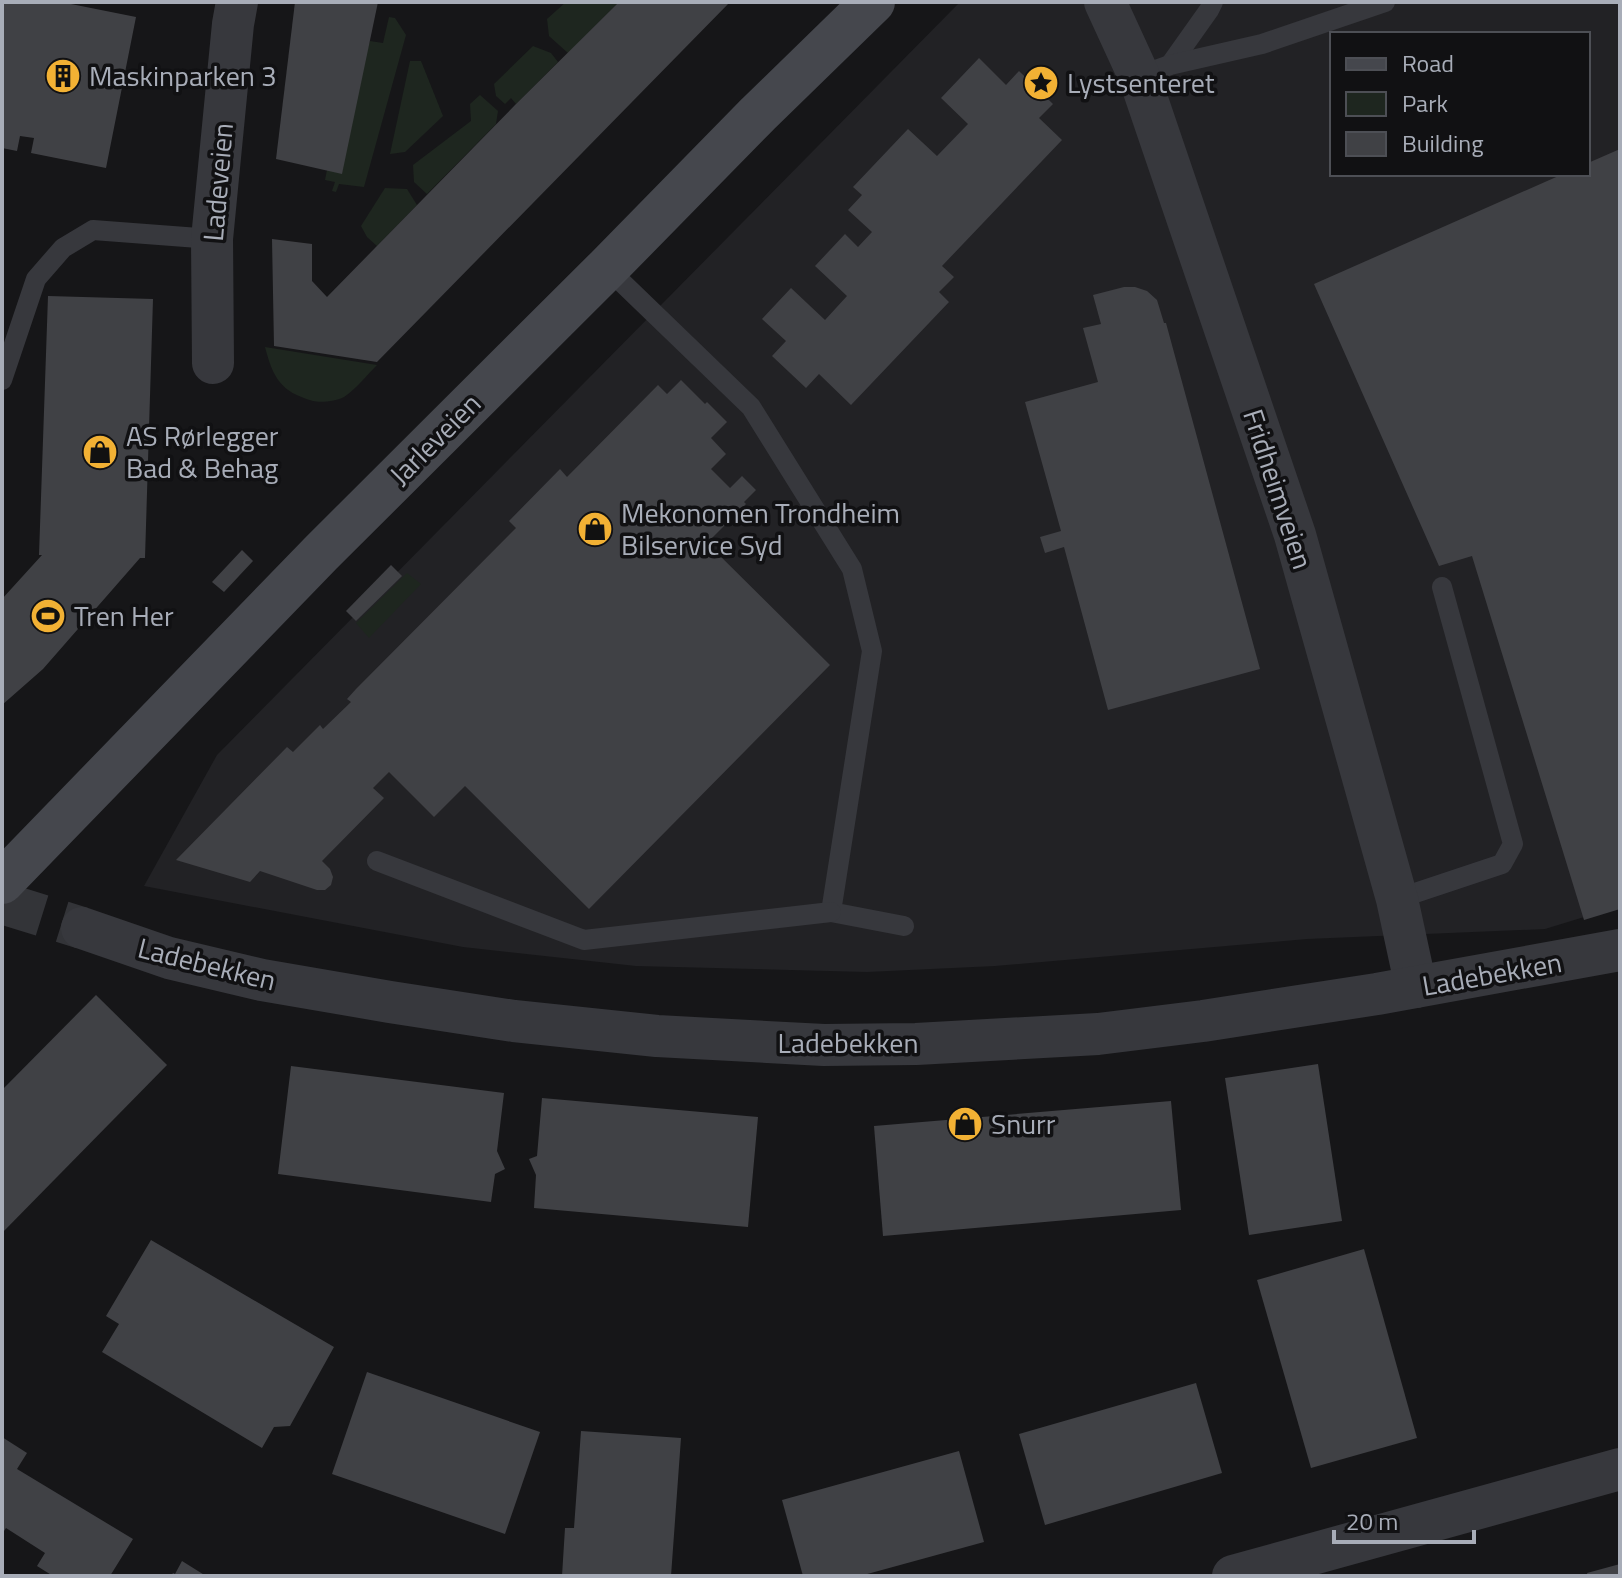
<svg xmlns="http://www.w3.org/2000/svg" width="1622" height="1578" font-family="'Titillium Web',sans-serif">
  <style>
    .built { fill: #222225; fill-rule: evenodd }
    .green { fill: #1e261f }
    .building { fill: #404145 }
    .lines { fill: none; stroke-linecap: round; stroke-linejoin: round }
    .minor-tunnel { stroke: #333438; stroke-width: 42; stroke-dasharray: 42 21; stroke-linecap: butt }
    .service { stroke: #37383d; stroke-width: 20 }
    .minor { stroke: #37383d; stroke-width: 42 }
    .secondary { stroke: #45474d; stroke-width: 44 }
    .labels { text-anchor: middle; stroke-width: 7; stroke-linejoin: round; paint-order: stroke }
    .poi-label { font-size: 28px; fill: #a8adb8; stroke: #111113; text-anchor: start }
    .street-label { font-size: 28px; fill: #a8adb8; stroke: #111113 }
  </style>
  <rect width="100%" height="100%" fill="#161618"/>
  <path class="built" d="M960,2H1620V906L1545,929L1307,939L995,966L867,972L636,966L463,947L144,886L217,755ZM1332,34H1588V174H1332Z"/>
  <g class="green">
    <polygon points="566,2 619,2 568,53 549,36 547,19"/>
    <polygon points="389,17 395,18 406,35 364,187 339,184 336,192 332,191 335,182 325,180 327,170 370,41 383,43"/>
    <polygon points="533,46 551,53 558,62 516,104 511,98 505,104 496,96 494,84"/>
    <polygon points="410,61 421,61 443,116 405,152 390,154"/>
    <polygon points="480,95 498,111 496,124 427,194 414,182 413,165 471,121 470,104"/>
    <polygon points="385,188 407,189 417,205 377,246 367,237 361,226"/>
    <path d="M265,347L377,365C368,374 355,390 344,397C337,401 321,403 313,401C281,392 273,378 265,347Z"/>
    <polygon points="407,573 421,584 369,638 356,623"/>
  </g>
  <g class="building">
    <polygon points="2,2 61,2 136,17 106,168 31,153 34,138 20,136 17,151 2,148"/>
    <polygon points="295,2 378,2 342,174 276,159"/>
    <polygon points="619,2 730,2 377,362 274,346 272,239 312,244 312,281 327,297 516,104"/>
    <polygon points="979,58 1006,85 1019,71 1053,104 1039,118 1062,140 942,266 954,277 939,292 949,302 851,405 819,374 806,388 772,356 786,341 762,319 791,288 825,320 847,296 815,266 845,234 858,247 872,232 848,210 862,195 853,187 908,129 937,156 968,124 941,98"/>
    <polygon points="1620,149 1620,507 1618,508 1620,515 1620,909 1584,920 1472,556 1439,566 1314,284 1563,174 1588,174 1588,163"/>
    <polygon points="1124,287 1135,287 1147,291 1157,300 1164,323 1166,323 1260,669 1108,710 1064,547 1045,553 1040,537 1061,531 1025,402 1098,382 1083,328 1101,324 1093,295"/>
    <polygon points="48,296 153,299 145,558 140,558 43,669 2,705 2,599 42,555 39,555"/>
    <polygon points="681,380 705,404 707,402 727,422 711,438 726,454 711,469 730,488 742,476 756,490 744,502 746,504 707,543 830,665 589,909 465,786 434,817 389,772 373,788 384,798 322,861 330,869 333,877 331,885 325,890 317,890 260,871 250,882 176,860 287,747 293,752 320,725 323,729 351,702 347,699 356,689 516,528 509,521 560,469 567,477 658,385 667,394"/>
    <polygon points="242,550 253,561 224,592 212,582"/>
    <polygon points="391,565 402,576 356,621 346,611"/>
    <polygon points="96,995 167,1065 2,1233 2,1090"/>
    <polygon points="1318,1064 1342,1221 1249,1235 1225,1078"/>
    <polygon points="291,1066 504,1093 497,1151 505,1169 495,1174 491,1202 278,1174"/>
    <polygon points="542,1098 758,1117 748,1227 534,1208 536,1175 529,1159 537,1156"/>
    <polygon points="1171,1101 1181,1210 883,1236 874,1126"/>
    <polygon points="151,1240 334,1347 290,1426 274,1427 262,1448 102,1352 119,1324 106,1316"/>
    <polygon points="1364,1249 1417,1438 1311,1468 1257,1280"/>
    <polygon points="367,1372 540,1432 505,1534 332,1474"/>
    <polygon points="1196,1383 1222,1473 1045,1525 1019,1434"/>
    <polygon points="581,1431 681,1438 671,1576 562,1576 565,1528 574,1528"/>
    <polygon points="2,1437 27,1453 17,1469 133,1539 110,1576 80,1575 53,1576 37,1566 45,1553 6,1528 2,1534"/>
    <polygon points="959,1451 984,1542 860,1576 803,1576 782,1500"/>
    <polygon points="182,1561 206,1576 171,1576 173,1573 175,1574"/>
    <polygon points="1620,1564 1620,1576 1588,1576 1587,1573"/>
  </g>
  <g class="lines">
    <polyline class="minor-tunnel" points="2,903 82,928"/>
    <g class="service">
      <polyline points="1170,65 1209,10 1213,2"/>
      <polyline points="1139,76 1170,65 1262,44 1385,2"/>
      <polyline points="607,268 751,407 852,569 872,651 831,912 904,926"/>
      <polyline points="2,380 36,279 63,248 93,230 212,239"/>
      <polyline points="377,861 584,940 831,912"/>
      <polyline points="1397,899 1502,864 1513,844 1442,587"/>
    </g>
    <g class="minor">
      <polyline points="1105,2 1139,76 1295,535 1397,899 1416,987"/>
      <polyline points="213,363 212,239 233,24 237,2"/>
      <polyline points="82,928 169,958 262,980 390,1002 514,1021 657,1036 824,1045 916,1044 1098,1034 1203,1021 1377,994 1620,950"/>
      <polyline points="1233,1576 1620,1469"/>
    </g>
    <polyline class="secondary" points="2,882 321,553 607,268 758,114 873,2"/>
  </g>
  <defs>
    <symbol id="building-disc" viewBox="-11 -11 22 22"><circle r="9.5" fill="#f2b134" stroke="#111113"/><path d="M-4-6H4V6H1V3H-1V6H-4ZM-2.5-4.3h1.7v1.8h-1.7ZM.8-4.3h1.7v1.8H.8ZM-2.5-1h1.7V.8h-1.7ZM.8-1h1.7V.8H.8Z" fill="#111"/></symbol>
    <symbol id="sight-disc" viewBox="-11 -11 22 22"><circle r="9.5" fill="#f2b134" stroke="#111113"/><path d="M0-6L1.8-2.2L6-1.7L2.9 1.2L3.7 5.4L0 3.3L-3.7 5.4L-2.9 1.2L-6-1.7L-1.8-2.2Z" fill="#111"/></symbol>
    <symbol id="shop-disc" viewBox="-11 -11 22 22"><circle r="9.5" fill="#f2b134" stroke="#111113"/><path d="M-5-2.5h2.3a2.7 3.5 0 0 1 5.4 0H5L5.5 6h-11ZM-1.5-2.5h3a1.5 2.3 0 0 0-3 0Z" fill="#111"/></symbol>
    <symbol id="stadium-disc" viewBox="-11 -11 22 22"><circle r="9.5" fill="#f2b134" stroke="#111113"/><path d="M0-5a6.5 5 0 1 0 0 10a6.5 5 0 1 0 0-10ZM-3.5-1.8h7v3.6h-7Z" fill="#111"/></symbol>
  </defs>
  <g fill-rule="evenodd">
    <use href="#building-disc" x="43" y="56" width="40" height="40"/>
    <use href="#sight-disc" x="1021" y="63" width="40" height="40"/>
    <use href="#shop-disc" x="80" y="432" width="40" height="40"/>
    <use href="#shop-disc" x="575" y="509" width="40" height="40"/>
    <use href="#stadium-disc" x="28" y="596" width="40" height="40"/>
    <use href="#shop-disc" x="945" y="1104" width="40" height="40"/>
  </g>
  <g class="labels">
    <g class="poi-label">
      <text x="89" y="86">Maskinparken 3</text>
      <text x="1067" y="93">Lystsenteret</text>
      <text x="126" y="446">AS Rørlegger<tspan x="126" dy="32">Bad &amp; Behag</tspan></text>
      <text x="621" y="523">Mekonomen Trondheim<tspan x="621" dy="32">Bilservice Syd</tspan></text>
      <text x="74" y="626">Tren Her</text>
      <text x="991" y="1134">Snurr</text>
    </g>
    <g class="street-label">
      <text transform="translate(218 182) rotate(-85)" y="10">Ladeveien</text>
      <text transform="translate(435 439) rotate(-45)" y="10">Jarleveien</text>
      <text transform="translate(1278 489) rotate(72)" y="10">Fridheimveien</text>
      <text transform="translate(207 964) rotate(14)" y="10">Ladebekken</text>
      <text transform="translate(1492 974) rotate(-10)" y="10">Ladebekken</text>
      <text x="848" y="1053">Ladebekken</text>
    </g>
  </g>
  <rect width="1622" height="1578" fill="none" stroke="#a8adb8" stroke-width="8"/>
  <rect x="1330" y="32" width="260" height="144" fill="#111113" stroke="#4d4f55" stroke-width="2"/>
  <rect x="1346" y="58" width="40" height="12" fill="#45474d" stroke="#4d4f55" stroke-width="2"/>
  <text x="1402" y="72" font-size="24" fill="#a8adb8">Road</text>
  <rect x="1346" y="92" width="40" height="24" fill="#1e261f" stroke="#4d4f55" stroke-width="2"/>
  <text x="1402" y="112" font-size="24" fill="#a8adb8">Park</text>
  <rect x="1346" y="132" width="40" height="24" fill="#404145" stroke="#4d4f55" stroke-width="2"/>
  <text x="1402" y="152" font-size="24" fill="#a8adb8">Building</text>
  <path d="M1334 1530v12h140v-12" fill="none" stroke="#a8adb8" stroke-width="4"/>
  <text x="1346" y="1530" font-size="24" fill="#a8adb8" stroke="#111113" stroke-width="6" paint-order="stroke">20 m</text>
</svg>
